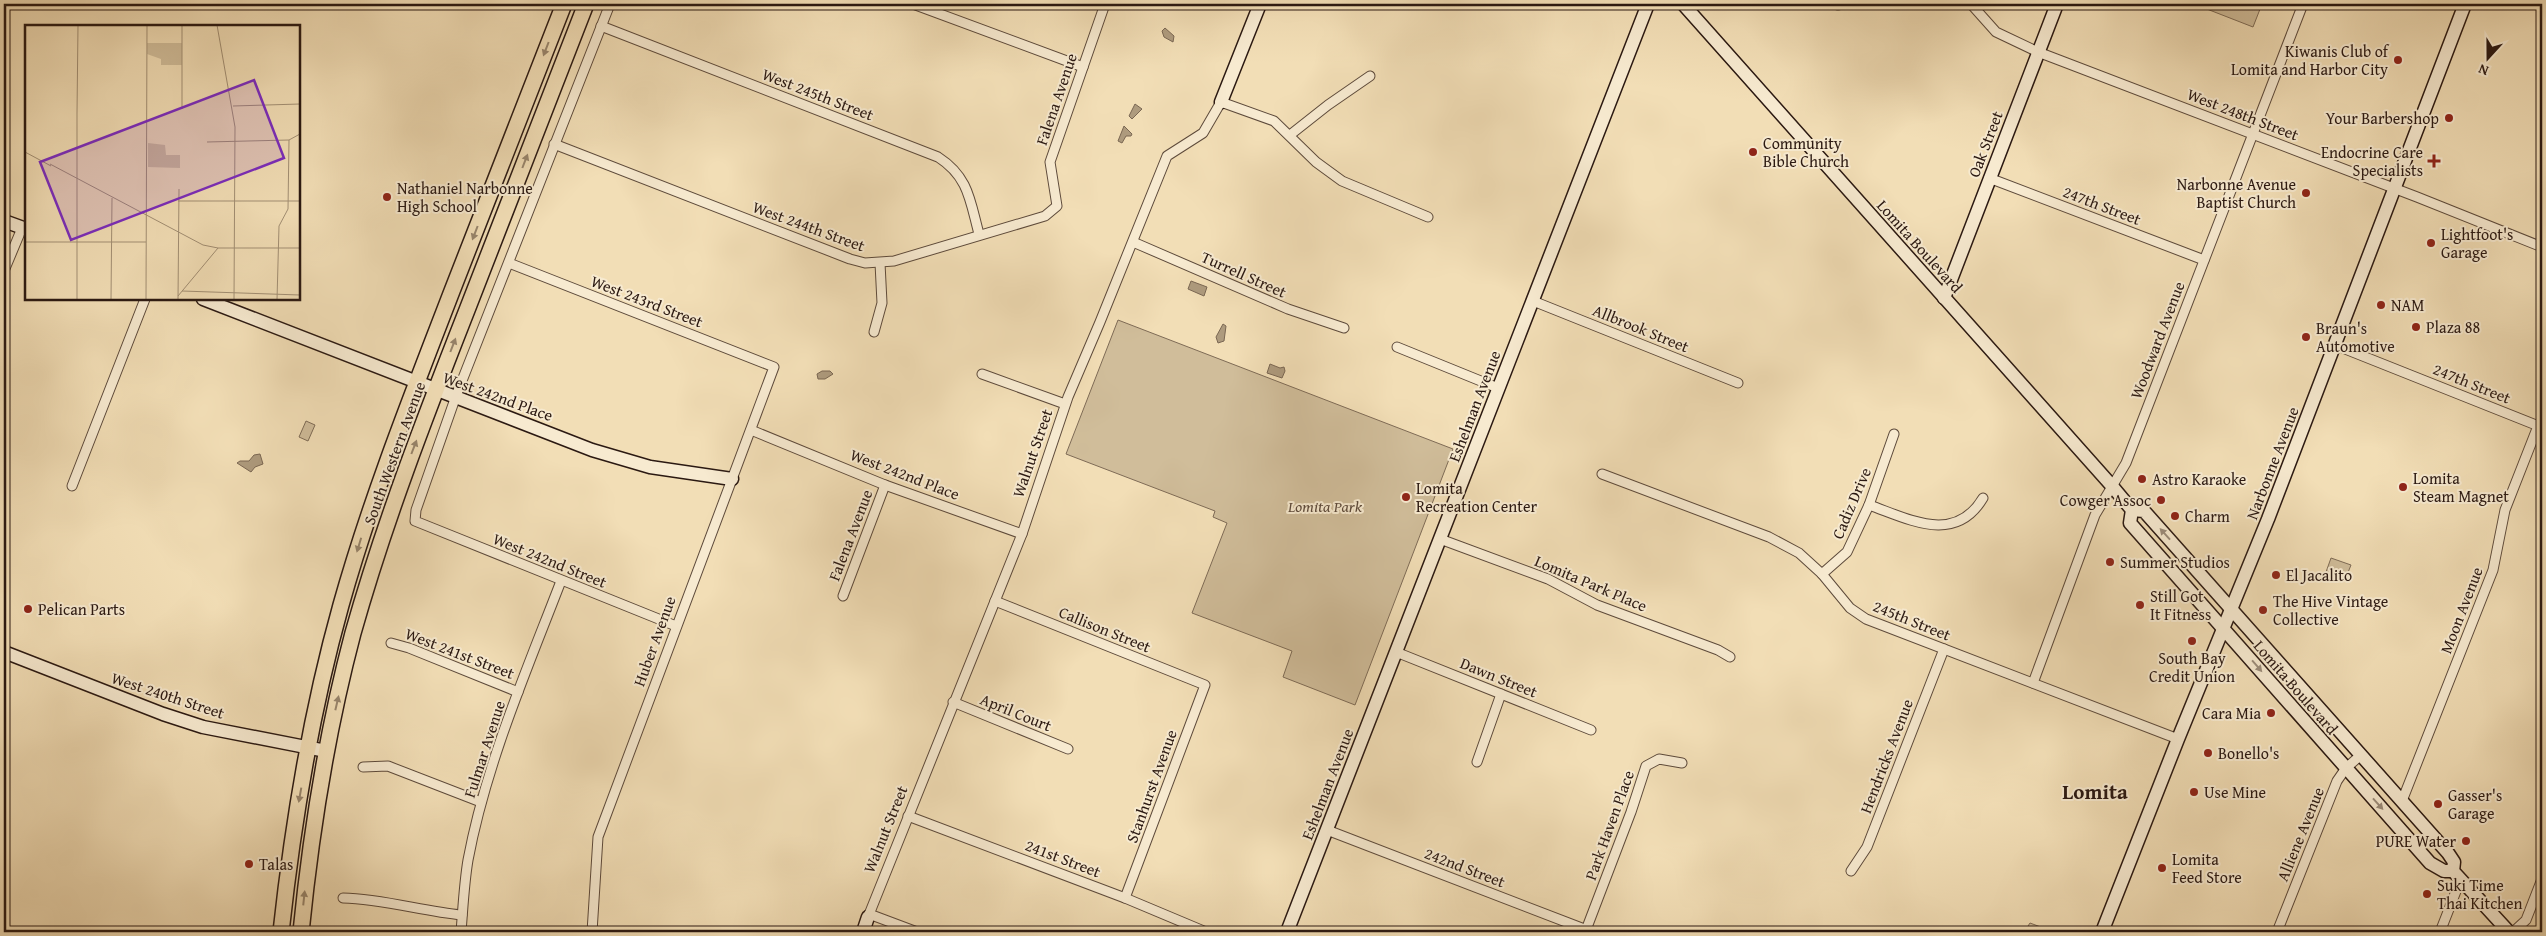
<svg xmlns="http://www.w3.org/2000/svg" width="2546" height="936" font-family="'Gentium Book Plus',serif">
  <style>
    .green { fill: #d0bd9a; stroke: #7e6b56 }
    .water { fill: #ae9b7e; stroke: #7a6753 }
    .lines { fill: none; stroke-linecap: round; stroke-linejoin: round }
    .street-casing { stroke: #5d4a3b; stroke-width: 11 }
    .secondary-casing { stroke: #2b1912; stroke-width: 15 }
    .primary-casing { stroke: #2b1912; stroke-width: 18 }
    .street { stroke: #f7ead0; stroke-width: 9 }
    .secondary { stroke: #f7ead0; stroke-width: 12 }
    .primary { stroke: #f2deb6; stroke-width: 15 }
    .oneway { fill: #98856c }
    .oneway2 { fill: #9b8c7a }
    .poi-dot { fill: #8f2418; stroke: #f7ead0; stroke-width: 2 }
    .labels { text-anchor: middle; stroke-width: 4; stroke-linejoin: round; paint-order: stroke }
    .poi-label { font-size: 16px; fill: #2b1912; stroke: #f7ead0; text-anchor: start }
    .street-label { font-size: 16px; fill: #2b1912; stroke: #f7ead0 }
    .park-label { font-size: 16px; font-style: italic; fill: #5d4a3b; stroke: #f7ead0 }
    .district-label { font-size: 21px; font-weight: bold; fill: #2b1912; stroke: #f7ead0 }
    .inset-road { fill: none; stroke: #a28f74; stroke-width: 1 }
    .view { fill: #7b2cbf; fill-opacity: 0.15; stroke: #7b2cbf; stroke-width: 2.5 }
    .inset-edge { fill: none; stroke: #2b1912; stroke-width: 2.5 }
  </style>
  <rect width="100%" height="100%" fill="#f2deb6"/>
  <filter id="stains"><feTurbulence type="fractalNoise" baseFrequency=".004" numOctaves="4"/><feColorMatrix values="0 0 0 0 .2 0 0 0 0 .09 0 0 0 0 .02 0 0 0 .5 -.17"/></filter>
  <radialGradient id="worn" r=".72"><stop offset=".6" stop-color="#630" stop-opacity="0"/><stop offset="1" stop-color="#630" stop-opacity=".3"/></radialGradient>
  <g class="green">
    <polygon points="2194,4 2262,4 2253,27"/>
    <polygon points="1118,320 1453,449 1355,705 1283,677 1292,651 1192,613 1227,523 1213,517 1215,511 1066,454"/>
    <polygon points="306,421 315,425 308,441 299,437"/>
    <polygon points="2331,558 2351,565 2345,580 2326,572"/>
    <polygon points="2030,923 2054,932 2024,932"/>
  </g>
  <g class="water">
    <polygon points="1165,28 1174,36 1173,42 1164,37 1162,31"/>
    <polygon points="1135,104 1142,109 1132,119 1129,116"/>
    <polygon points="1124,126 1132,134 1131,136 1126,136 1122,143 1118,141"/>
    <polygon points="1191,281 1207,287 1204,296 1188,289"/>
    <polygon points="1223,324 1226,326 1224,341 1218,343 1216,337"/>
    <polygon points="1270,364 1280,368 1284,367 1285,371 1282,378 1267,373"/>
    <polygon points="822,371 830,371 833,374 825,379 818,379 817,374"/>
    <polygon points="260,454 263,464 255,467 251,472 237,463 240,461 249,461 254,455"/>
  </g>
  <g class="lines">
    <defs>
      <g id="street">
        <polyline points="610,4 456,396 416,510 415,521 676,626"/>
        <polyline points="913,4 1083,67"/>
        <polyline points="1971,4 1996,32 2038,52 2417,197 2542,247"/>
        <polyline points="1838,5 1839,4"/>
        <path d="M601,26L938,157C969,177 970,201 979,234"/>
        <polyline points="1290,135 1328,105 1370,76"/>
        <polyline points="554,144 850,259 865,263 894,261 1045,216 1057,206 1050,162 1105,4"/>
        <polyline points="1989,178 2204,260"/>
        <polyline points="1133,242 1288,309 1344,328"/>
        <polyline points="509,263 774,367 598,837 592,932"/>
        <polyline points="4,271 22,228"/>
        <polyline points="1533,301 1738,383"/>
        <polyline points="874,332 882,303 880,263"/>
        <polyline points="2335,345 2541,427"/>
        <polyline points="1397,347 1498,388"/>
        <polyline points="982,374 1065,404"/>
        <polyline points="751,430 885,485 1022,534"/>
        <polyline points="1602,474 1769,537 1799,553 1822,574 1850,608 1866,619 2178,739"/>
        <polyline points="72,486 145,299"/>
        <path d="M1869,505C1909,519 1955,545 1983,498"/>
        <polyline points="1440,539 1548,579 1597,605 1718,650 1730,657"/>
        <polyline points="1822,574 1847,552 1869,505 1894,434"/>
        <polyline points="843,596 885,485"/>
        <polyline points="995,601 1205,685 1125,898"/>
        <polyline points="391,643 409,648 518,692"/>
        <polyline points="1396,652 1591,730"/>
        <polyline points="2033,683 2095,515 2126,463 2303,4"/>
        <polyline points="953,702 1068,749"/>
        <polyline points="1477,762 1501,694"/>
        <polyline points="363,767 388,766 481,802"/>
        <polyline points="2402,801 2493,570 2505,510 2538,426"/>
        <polyline points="908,816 1125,898 1206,932"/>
        <polyline points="1327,830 1592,932"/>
        <polyline points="1851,871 1867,847 1944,649"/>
        <path d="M343,898C383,899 422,911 462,915"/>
        <polyline points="869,914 917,932"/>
        <polyline points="868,917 1022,534 1068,397 1100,322 1167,156 1203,133 1221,102 1274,121 1316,162 1342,181 1428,217"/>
        <polyline points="1586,930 1631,812 1646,766 1659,759 1682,763"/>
        <path d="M461,932C463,908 464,884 468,860C486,764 526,672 561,581"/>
        <polyline points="2277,932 2337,781 2346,768 2361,755"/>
        <polyline points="2440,932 2460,881"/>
        <polyline points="2513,932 2526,920 2542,879"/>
      </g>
      <g id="secondary">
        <polyline points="1683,4 2112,486 2132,510 2130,523 2430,863 2444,871 2453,871"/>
        <polyline points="1221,102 1260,4"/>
        <polyline points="4,221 26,229"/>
        <polyline points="1944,298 2057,4"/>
        <polyline points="203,299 592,450 650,467 732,479"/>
        <polyline points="2132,510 2144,511 2448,853 2454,862 2453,871 2509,932"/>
        <polyline points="4,652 163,714 203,727 326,751"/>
        <polyline points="863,932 868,917"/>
        <polyline points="1287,932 1648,4"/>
        <polyline points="2102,932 2178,739 2268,519 2465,4"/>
      </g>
      <g id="primary">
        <path d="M281,932C293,822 311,712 341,605C371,498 412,395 452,291C490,195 526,99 564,4"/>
        <path d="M301,932C311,832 327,731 353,633C384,523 425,417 467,310C507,208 546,106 586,4"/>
      </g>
    </defs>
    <use href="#street" class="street-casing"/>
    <use href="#secondary" class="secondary-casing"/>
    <use href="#primary" class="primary-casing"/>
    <use href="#street" class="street"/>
    <use href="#secondary" class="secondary"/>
    <use href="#primary" class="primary"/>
  </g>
  <defs><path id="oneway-solid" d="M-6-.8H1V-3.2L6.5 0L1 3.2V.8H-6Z" transform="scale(1.25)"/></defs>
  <g class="oneway">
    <use href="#oneway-solid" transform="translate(546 49) rotate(111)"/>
    <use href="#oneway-solid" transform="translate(525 161) rotate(-69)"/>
    <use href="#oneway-solid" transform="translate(475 233) rotate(111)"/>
    <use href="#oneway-solid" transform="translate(453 345) rotate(-69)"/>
    <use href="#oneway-solid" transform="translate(414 447) rotate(-69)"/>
    <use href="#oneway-solid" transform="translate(359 545) rotate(107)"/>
    <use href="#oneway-solid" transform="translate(337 703) rotate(-77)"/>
    <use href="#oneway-solid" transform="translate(300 795) rotate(100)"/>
    <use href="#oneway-solid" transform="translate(304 898) rotate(-84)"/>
  </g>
  <g class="oneway2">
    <use href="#oneway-solid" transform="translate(2165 534) rotate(-132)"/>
    <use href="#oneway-solid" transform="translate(2257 666) rotate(49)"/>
    <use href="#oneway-solid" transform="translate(2378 804) rotate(48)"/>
  </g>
  <g class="poi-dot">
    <circle cx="2398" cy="60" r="5"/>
    <circle cx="2449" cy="118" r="5"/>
    <circle cx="1753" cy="152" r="5"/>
    <path d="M2431.5 153.5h5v5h5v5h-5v5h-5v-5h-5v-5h5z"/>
    <circle cx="2306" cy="193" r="5"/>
    <circle cx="387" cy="197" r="5"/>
    <circle cx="2431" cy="243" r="5"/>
    <circle cx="2381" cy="305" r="5"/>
    <circle cx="2416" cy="327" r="5"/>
    <circle cx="2306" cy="337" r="5"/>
    <circle cx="2142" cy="479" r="5"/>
    <circle cx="2403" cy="487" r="5"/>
    <circle cx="1406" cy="497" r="5"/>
    <circle cx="2161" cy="500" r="5"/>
    <circle cx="2175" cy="516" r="5"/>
    <circle cx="2110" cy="562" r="5"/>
    <circle cx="2276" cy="575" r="5"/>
    <circle cx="2140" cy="605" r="5"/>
    <circle cx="28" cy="609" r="5"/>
    <circle cx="2263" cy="610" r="5"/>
    <circle cx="2192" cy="641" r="5"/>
    <circle cx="2271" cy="713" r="5"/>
    <circle cx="2208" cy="753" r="5"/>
    <circle cx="2194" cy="792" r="5"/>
    <circle cx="2438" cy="804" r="5"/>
    <circle cx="2466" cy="841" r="5"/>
    <circle cx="249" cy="864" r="5"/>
    <circle cx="2162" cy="868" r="5"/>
    <circle cx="2427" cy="894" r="5"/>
  </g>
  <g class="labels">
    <g class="poi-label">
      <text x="2388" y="57" text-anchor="end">Kiwanis Club of<tspan x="2388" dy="18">Lomita and Harbor City</tspan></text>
      <text x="2439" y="124" text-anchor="end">Your Barbershop</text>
      <text x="1763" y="149">Community<tspan x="1763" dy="18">Bible Church</tspan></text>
      <text x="2423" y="158" text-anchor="end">Endocrine Care<tspan x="2423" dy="18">Specialists</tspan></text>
      <text x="2296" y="190" text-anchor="end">Narbonne Avenue<tspan x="2296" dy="18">Baptist Church</tspan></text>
      <text x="397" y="194">Nathaniel Narbonne<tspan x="397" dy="18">High School</tspan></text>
      <text x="2441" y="240">Lightfoot's<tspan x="2441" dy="18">Garage</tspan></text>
      <text x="2391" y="311">NAM</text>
      <text x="2426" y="333">Plaza 88</text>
      <text x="2316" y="334">Braun's<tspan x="2316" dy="18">Automotive</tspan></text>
      <text x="2413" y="484">Lomita<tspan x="2413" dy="18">Steam Magnet</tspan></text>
      <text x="2152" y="485">Astro Karaoke</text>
      <text x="1416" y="494">Lomita<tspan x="1416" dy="18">Recreation Center</tspan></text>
      <text x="2151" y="506" text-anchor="end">Cowger Assoc</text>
      <text x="2185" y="522">Charm</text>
      <text x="2120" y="568">Summer Studios</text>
      <text x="2286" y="581">El Jacalito</text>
      <text x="2150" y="602">Still Got<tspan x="2150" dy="18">It Fitness</tspan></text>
      <text x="2273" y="607">The Hive Vintage<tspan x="2273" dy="18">Collective</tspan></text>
      <text x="38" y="615">Pelican Parts</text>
      <text x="2192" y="664" text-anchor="middle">South Bay<tspan x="2192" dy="18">Credit Union</tspan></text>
      <text x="2261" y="719" text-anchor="end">Cara Mia</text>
      <text x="2218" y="759">Bonello's</text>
      <text x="2204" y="798">Use Mine</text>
      <text x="2448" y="801">Gasser's<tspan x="2448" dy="18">Garage</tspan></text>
      <text x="2456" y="847" text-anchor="end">PURE Water</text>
      <text x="2172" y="865">Lomita<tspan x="2172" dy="18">Feed Store</tspan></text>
      <text x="259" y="870">Talas</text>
      <text x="2437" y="891">Suki Time<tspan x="2437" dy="18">Thai Kitchen</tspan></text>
    </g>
    <g class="street-label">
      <text transform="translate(818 94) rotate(21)" y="6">West 245th Street</text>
      <text transform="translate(1056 99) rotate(-71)" y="6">Falena Avenue</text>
      <text transform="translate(2243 114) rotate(21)" y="6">West 248th Street</text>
      <text transform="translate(1985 144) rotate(-69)" y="6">Oak Street</text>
      <text transform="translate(2102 205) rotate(21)" y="6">247th Street</text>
      <text transform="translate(809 226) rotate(20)" y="6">West 244th Street</text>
      <text transform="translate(1920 246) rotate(48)" y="6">Lomita Boulevard</text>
      <text transform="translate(1244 274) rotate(24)" y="6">Turrell Street</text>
      <text transform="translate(647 301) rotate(21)" y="6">West 243rd Street</text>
      <text transform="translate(1641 328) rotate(22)" y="6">Allbrook Street</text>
      <text transform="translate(2157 340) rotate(-69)" y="6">Woodward Avenue</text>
      <text transform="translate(2472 383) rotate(22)" y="6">247th Street</text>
      <text transform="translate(498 396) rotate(20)" y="6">West 242nd Place</text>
      <text transform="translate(1474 406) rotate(-69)" y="6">Eshelman Avenue</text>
      <text transform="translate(394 453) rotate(-70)" y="6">South Western Avenue</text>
      <text transform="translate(1032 453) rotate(-71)" y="6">Walnut Street</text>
      <text transform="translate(2272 463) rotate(-69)" y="6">Narbonne Avenue</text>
      <text transform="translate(905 474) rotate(21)" y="6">West 242nd Place</text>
      <text transform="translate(1851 503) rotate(-67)" y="6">Cadiz Drive</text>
      <text transform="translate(850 535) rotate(-69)" y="6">Falena Avenue</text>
      <text transform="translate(550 560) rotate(22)" y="6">West 242nd Street</text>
      <text transform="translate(1591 583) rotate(23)" y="6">Lomita Park Place</text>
      <text transform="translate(2461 610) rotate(-69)" y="6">Moon Avenue</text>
      <text transform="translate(1912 620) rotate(22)" y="6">245th Street</text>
      <text transform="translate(1105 629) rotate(22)" y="6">Callison Street</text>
      <text transform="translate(654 641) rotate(-70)" y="6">Huber Avenue</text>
      <text transform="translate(460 653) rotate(21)" y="6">West 241st Street</text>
      <text transform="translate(1499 677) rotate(22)" y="6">Dawn Street</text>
      <text transform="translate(2296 687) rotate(49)" y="6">Lomita Boulevard</text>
      <text transform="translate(168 695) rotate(18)" y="6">West 240th Street</text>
      <text transform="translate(1016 712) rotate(22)" y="6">April Court</text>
      <text transform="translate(484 749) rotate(-72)" y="6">Fulmar Avenue</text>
      <text transform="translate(1886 756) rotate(-69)" y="6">Hendricks Avenue</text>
      <text transform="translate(1327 784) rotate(-69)" y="6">Eshelman Avenue</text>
      <text transform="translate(1151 786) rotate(-70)" y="6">Stanhurst Avenue</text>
      <text transform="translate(1609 825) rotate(-70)" y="6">Park Haven Place</text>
      <text transform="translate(885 829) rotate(-68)" y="6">Walnut Street</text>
      <text transform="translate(2300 834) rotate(-68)" y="6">Alliene Avenue</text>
      <text transform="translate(1063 858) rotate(21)" y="6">241st Street</text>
      <text transform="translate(1465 867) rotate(21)" y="6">242nd Street</text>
    </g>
    <g class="park-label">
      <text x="1325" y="512">Lomita Park</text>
    </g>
    <g class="district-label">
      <text x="2095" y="799">Lomita</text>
    </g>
  </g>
  <g transform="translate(25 25)">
    <rect width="275" height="275" fill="#f2deb6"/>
    <path d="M122,18H157V40H136V34L122,29ZM123,118L140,120L141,130H155V143L123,142Z" fill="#d0bd9a"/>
    <path class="inset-road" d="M192,0L210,102L209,275M208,81L275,79M157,84V0M52,88L53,0M182,117L264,115L275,109M0,127L26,141M25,139L178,220L193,223H275M153,176H275M0,217H121M157,266L275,270M153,271L193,223M52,275V88M86,275L87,173M121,275L122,0M153,275L154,164M252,275L254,201L263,184L264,115"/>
    <path class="view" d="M229,55L259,133L46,215L15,137Z"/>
    <rect width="275" height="275" class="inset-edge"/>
  </g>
  <rect width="2546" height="936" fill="none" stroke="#f2deb6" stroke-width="20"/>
  <rect x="5" y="5" width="2536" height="926" fill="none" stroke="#2b1912" stroke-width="2.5"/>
  <rect x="10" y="10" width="2526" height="916" fill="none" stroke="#2b1912"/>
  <g transform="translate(2488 58) rotate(201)" stroke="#f7ead0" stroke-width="4" paint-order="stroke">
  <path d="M0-4L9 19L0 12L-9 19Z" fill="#2b1912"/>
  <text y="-8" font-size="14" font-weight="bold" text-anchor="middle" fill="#2b1912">N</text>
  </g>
  <rect width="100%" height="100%" filter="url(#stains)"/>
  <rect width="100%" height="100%" fill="url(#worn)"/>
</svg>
